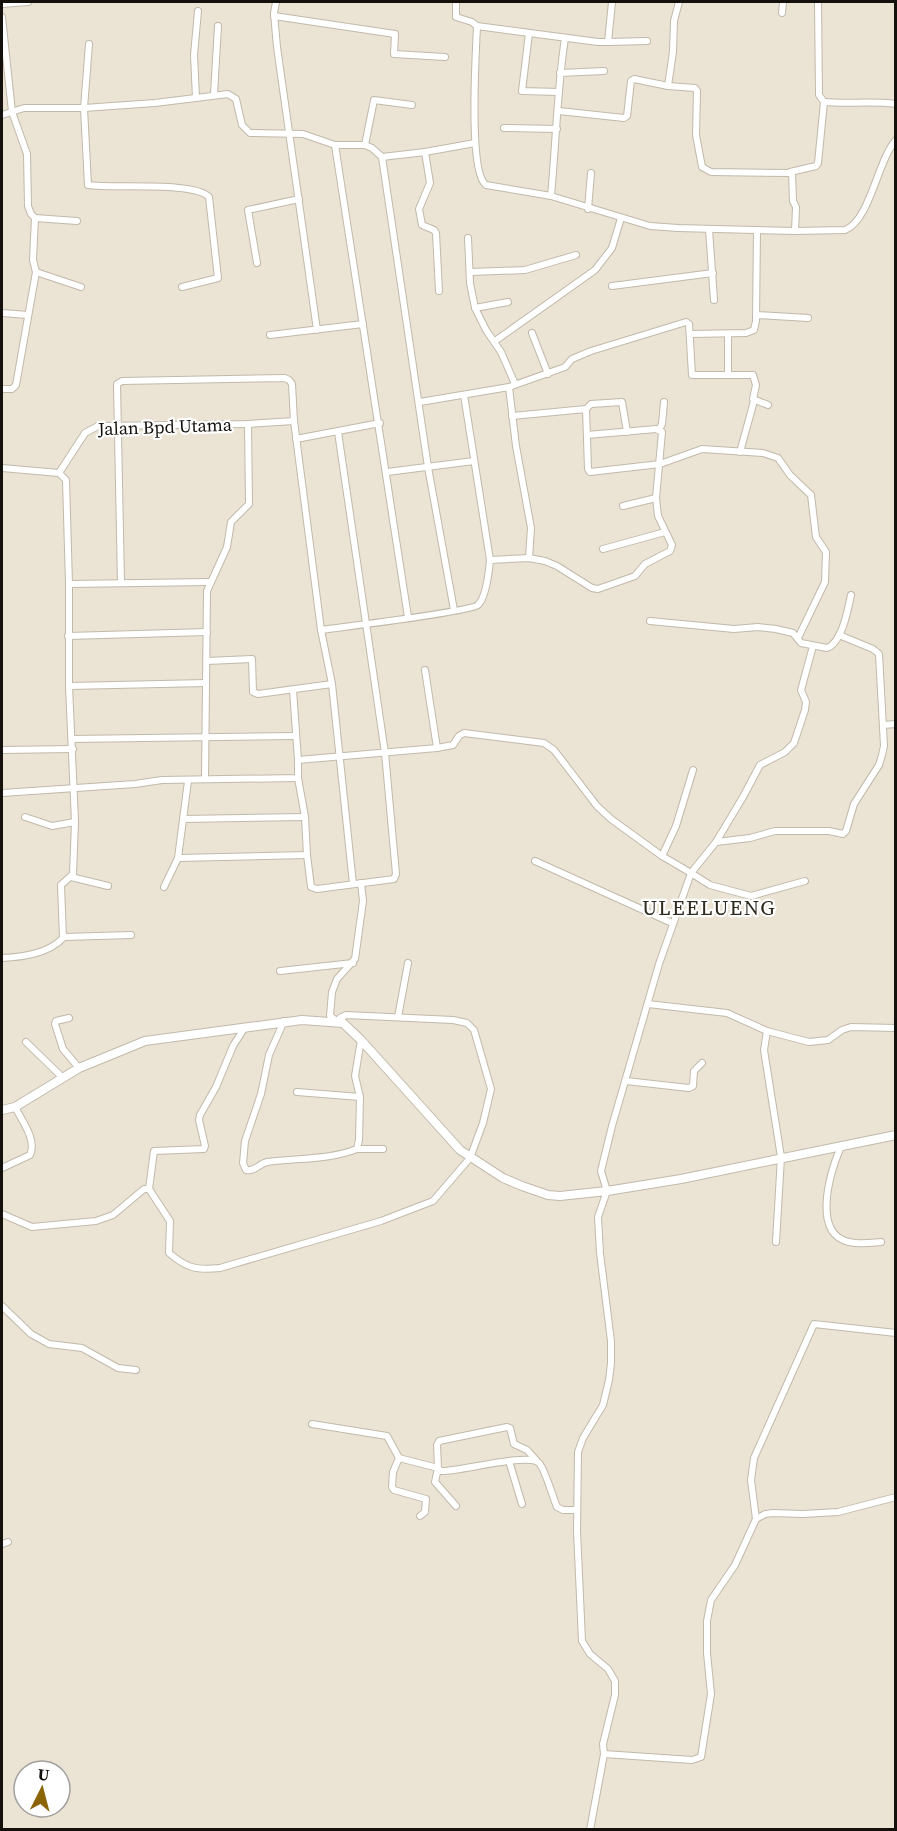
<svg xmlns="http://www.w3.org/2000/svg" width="897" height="1831" font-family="'Source Serif 4',serif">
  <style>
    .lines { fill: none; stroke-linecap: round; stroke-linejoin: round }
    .minor-casing { stroke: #c1baab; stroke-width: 8 }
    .tertiary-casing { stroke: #c1baab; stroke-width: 10 }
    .minor { stroke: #fff; stroke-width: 6 }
    .tertiary { stroke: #fff; stroke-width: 8 }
    .labels { text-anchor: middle; stroke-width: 4.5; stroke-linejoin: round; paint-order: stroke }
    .street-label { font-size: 18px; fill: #14110c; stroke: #fff }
    .quarter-label { font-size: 21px; letter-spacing: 1.5px; fill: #302a1e; stroke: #fff }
  </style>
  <rect width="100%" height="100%" fill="#ebe3d4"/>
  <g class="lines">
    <defs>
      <g id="minor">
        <polyline points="276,2 274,13 277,47 317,330"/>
        <path d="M456,2V17L472,22L477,26C476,52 468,172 486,185L551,196L650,226L678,228L795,231L845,230C870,221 878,159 896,140"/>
        <polyline points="2,4 28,2"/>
        <polyline points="782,13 783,2"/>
        <polyline points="274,16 395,34 394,54 445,57"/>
        <polyline points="2,17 12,112 27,154 28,206 31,214 35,218 33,260 36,272 16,385 12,389 2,389"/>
        <polyline points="477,26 598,42 608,42 612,2"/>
        <polyline points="529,33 522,91 559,92"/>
        <polyline points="608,42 647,41"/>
        <path d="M89,44L84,108L88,185C111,189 195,181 209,197L218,278L182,287"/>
        <polyline points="560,73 604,71"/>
        <polyline points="668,86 673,52 674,21 679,2"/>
        <polyline points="214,94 218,26"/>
        <polyline points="196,98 194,55 198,11"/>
        <path d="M824,102C848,104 872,101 896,104"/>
        <polyline points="559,111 624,118 627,116 631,81 634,79 668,86 695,88 697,91 696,135 702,167 711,172 792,173 793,201 796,207 795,231"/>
        <polyline points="2,115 24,108 84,108 155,103 228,94 236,99 242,125 250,133 303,134 335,145 365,145 372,148 382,157 425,152 475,143"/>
        <polyline points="504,128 557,129"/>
        <polyline points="335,145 408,617"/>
        <polyline points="365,145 374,100 412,105"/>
        <polyline points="425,152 430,183 419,209 422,225 434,230 436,233 439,291"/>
        <polyline points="382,157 428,467 454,610"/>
        <polyline points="790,172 816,166 818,163 824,102 819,95 818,2"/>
        <path d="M551,196C556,143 557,90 565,38"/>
        <polyline points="588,209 591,173"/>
        <polyline points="35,218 77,221"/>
        <polyline points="709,229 714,300"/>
        <polyline points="468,238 470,283 475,308 486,330 501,352 515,384"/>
        <polyline points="257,263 248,210 299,199"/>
        <polyline points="36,272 81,287"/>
        <polyline points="471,272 525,270 576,255"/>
        <polyline points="612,286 713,273"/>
        <polyline points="475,308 508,302"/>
        <polyline points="2,313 28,315"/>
        <polyline points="756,315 808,318"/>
        <polyline points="532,333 548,374"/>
        <polyline points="691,334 746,333 754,330 756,321 757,230"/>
        <polyline points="728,334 728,374"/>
        <polyline points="270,335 363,324"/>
        <polyline points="495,341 595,270 612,248 621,218"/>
        <polyline points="509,387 565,367 572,359 591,351 686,322 689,324 692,375 753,375 756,385 753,399 768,405"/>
        <polyline points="420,402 509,387 516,446 531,528 529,558"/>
        <polyline points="586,409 591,404 622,402 627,432"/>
        <polyline points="512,416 586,409 588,469 590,472 660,464 702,449 763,453 778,458 790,475 811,495 816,537 826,552 825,582 798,638"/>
        <polyline points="659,430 662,424 664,402"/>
        <polyline points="296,439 380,423"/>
        <polyline points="740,452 754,401"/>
        <path d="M2,468L59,473L66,480L69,584V686L75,822L73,874L61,885L63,938C48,954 22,957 2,958"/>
        <polyline points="387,472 474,461"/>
        <polyline points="59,473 85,433 98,426 248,424 294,421"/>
        <polyline points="623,506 656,498"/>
        <polyline points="603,549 665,532"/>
        <polyline points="490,560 529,558 545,561 557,566 592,588 598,589 635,576 645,564 670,551 672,545 658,516 656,498 662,432 656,429 587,435"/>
        <polyline points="121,583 117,384 122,381 285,378 289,380 292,384 294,421 321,630 332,684 353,884"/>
        <polyline points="69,584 210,582"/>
        <path d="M650,621L734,629L758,627L776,629L793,633L801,643L827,648C842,643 848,609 851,595"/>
        <path d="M321,630C342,627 469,612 478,605C486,597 489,571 490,560L464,395"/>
        <polyline points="68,636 207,632"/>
        <polyline points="207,661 252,659 253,692 258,694 332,684"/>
        <polyline points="425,670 437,748"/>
        <polyline points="69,686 206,683"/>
        <polyline points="293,690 298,760"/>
        <polyline points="883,725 896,724"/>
        <polyline points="72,739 295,736"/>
        <polyline points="2,750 73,749"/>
        <polyline points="298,778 305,817 307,855 311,887 317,889 394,879 396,874 385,753 338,432"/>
        <polyline points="205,779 207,591 227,547 231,522 249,504 248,424"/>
        <polyline points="2,793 135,784 162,780 298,778 298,760 437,748 453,745 459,736 464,733 544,743 554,750 597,806 611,819 662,856 691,873 659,964 612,1126 601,1171 607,1191 598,1217 600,1253 611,1341 611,1363 609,1380 603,1405 583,1438 578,1452 577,1531 582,1641 590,1654 608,1669 615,1681 615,1695 603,1744 604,1754 590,1830"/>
        <polyline points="25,817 52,826 75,822"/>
        <polyline points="183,819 305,817"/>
        <polyline points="716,842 750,838 775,831 829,831 843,834 846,831 854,804 879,765 882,755 884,746 879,654 873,649 839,635"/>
        <polyline points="662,856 676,826 693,770"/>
        <polyline points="178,858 307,855"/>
        <polyline points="535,861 672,923"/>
        <polyline points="71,877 108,886"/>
        <polyline points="805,881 751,896 710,885 691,873 716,842 743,797 760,765 785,752 794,743 805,710 806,702 801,690 813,646"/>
        <polyline points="164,887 178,858 188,781"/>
        <polyline points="64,937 131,935"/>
        <polyline points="280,971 353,963"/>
        <polyline points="648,1004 727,1013 767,1031 809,1042 828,1040 842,1030 851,1027 896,1028"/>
        <polyline points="398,1017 408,963"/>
        <polyline points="69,1018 56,1021 55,1024 63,1049 79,1068"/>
        <path d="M284,1021L269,1055L261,1094L245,1141L243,1163L246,1170C254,1172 259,1164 267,1162C296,1158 329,1160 357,1149L359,1140L360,1097L355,1076L361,1040"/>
        <polyline points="338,1022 330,1016 332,992 337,979 355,959 363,901 361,883"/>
        <polyline points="767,1031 764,1050 781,1157 776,1242"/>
        <polyline points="26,1042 63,1078"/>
        <polyline points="626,1081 689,1088 693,1086 694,1071 702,1063"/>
        <polyline points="297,1092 360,1097"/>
        <path d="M842,1145C831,1167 813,1227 843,1240C854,1245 869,1243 881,1242"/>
        <polyline points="357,1149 383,1149"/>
        <path d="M2,1168L30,1155C37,1140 22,1121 15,1107"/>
        <polyline points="149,1189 154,1151 204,1149 205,1146 199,1120 200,1115 216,1087 233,1046 245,1027"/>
        <path d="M2,1214L32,1227L96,1221L113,1215L144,1189H149L170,1221L169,1253C188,1269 196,1270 220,1268L381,1221L433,1201L470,1158L483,1123L491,1089L474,1030L467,1023L453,1020L346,1015L340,1018L343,1023"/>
        <polyline points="2,1306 31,1334 49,1344 82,1348 118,1368 136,1370"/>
        <path d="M312,1424L387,1436L399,1458L438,1468L441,1471C459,1472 529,1452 539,1463C545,1469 553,1498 557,1507L563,1510H577"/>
        <polyline points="399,1458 393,1472 392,1487 394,1490 426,1499 425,1512 420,1516"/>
        <polyline points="509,1461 522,1504"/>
        <polyline points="456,1506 435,1482 438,1468 437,1445 439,1441 507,1427 510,1428 514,1444 527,1450 536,1460"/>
        <polyline points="756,1519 751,1480 754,1458 814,1324 896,1333"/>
        <polyline points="2,1544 8,1542"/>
        <polyline points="604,1754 692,1760 701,1757 711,1694 707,1653 707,1621 711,1600 735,1565 756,1519 765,1514 773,1513 803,1514 838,1512 896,1497"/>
      </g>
      <polyline id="tertiary" points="2,1110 15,1107 79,1068 145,1041 302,1020 343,1023 361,1040 460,1150 503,1178 522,1186 548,1195 560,1196 607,1191 681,1179 896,1135"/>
    </defs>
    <use href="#minor" class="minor-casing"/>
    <use href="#tertiary" class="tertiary-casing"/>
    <use href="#minor" class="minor"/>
    <use href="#tertiary" class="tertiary"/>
  </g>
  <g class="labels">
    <g class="street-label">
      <text transform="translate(165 427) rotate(-2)" y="6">Jalan Bpd Utama</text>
    </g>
    <g class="quarter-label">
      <text x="709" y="915">ULEELUENG</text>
    </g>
  </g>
  <rect width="897" height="1831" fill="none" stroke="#14110c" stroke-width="6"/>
  <g transform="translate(42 1789) rotate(6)"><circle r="28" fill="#ffffff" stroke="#a1a09e" stroke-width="1.5"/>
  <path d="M0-4.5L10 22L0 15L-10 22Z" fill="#8b6405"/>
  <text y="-9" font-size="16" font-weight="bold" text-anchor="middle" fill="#14110c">U</text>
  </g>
</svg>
